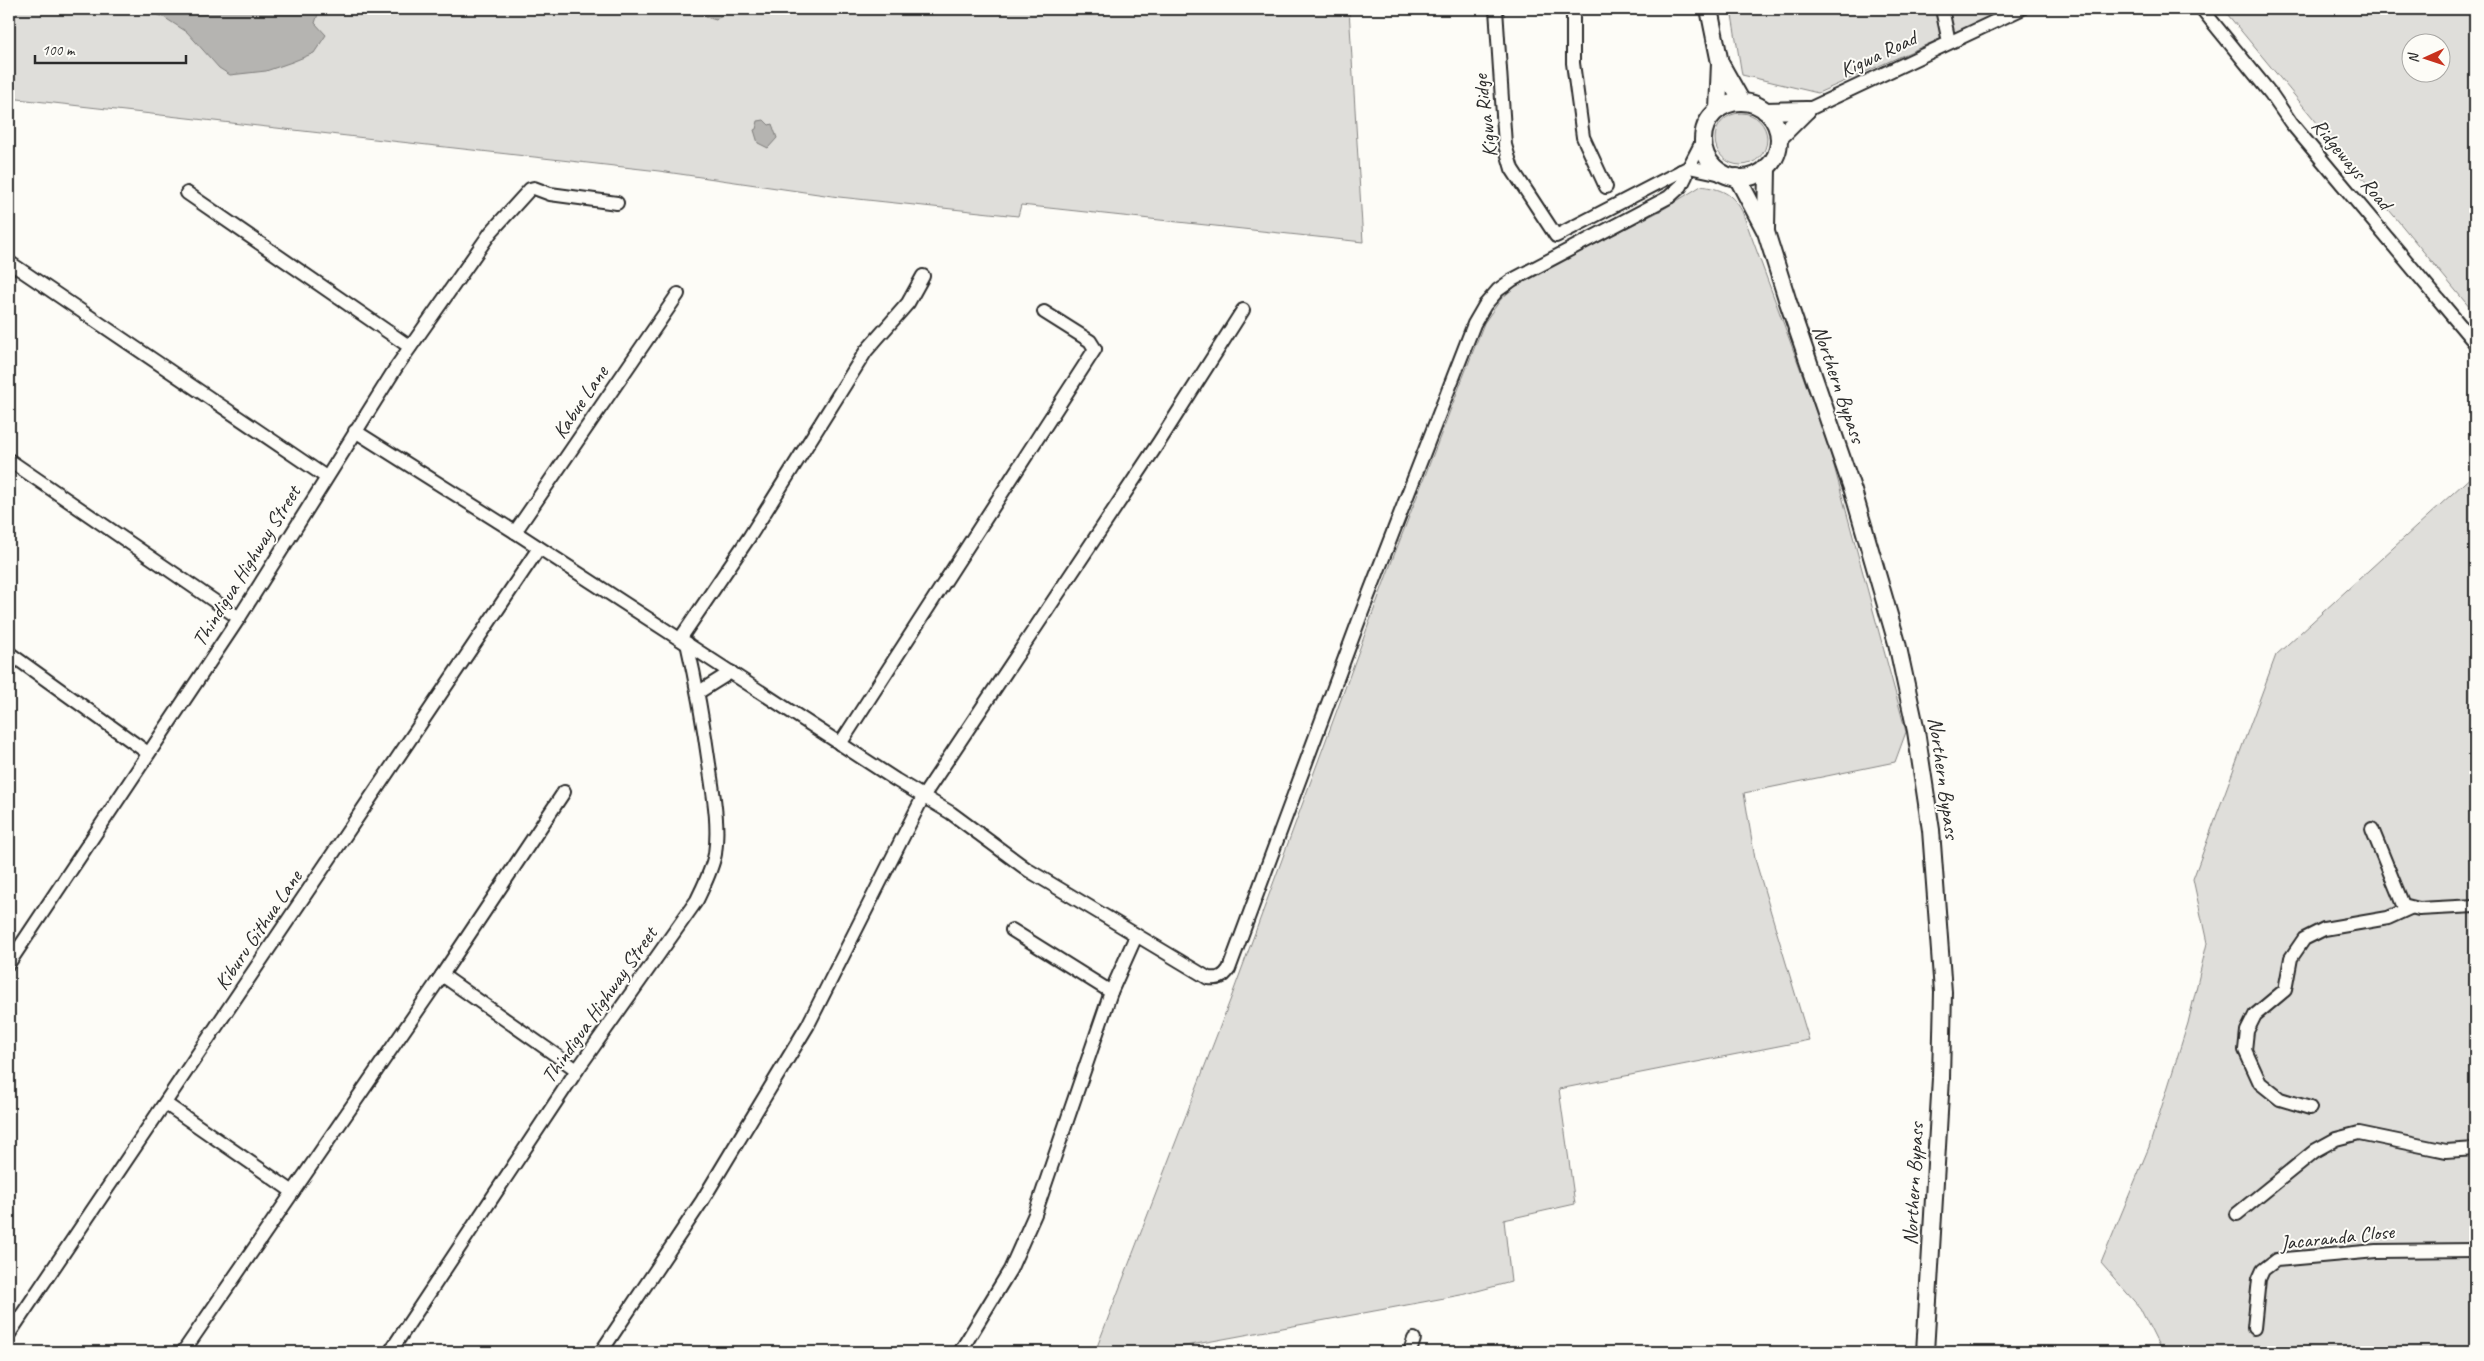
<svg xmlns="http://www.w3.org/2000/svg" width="2484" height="1361" font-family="Caveat,sans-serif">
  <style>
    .green { fill: #dfdeda; stroke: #858482; fill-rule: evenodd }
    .water { fill: #b5b4b1; stroke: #7e7d7b }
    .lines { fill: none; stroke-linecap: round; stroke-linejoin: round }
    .minor-casing { stroke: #2b2b2b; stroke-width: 16 }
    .major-casing { stroke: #2b2b2b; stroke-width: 20 }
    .minor { stroke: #fdfcf7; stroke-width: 12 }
    .major { stroke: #fdfcf7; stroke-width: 16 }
    .labels { text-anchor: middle; stroke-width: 4; stroke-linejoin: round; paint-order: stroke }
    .street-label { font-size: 21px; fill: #2b2b2b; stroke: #fdfcf7 }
  </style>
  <rect width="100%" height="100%" fill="#fdfcf7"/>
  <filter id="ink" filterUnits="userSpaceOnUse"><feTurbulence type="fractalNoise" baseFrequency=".02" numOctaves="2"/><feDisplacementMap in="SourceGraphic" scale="10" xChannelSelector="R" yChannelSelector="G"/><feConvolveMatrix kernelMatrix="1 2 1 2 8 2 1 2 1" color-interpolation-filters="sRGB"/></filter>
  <g filter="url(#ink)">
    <g class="green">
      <polygon points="9,9 1349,9 1363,242 1021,205 1018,216 839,197 659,171 9,98"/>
      <polygon points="1731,9 2007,9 1818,93 1742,75"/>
      <path d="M2223,9H2475V314ZM2412,42H2442V72H2412Z"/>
      <circle cx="1741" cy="139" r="26"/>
      <path d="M1701,186C1721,189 1732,193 1742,211L1828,444L1906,732L1895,762L1744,793L1755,859L1809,1040L1559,1089L1575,1204L1504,1220L1511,1282L1466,1294L1153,1352H1095L1231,998L1393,558L1484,323L1501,299L1521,282L1662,210Z"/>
      <polygon points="2475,473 2475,1352 2162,1352 2140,1308 2101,1263 2149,1147 2188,1023 2207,943 2193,879 2276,655"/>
    </g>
    <g class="water">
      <polygon points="147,9 363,9 355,14 338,12 318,14 315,23 326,35 314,53 292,62 266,71 230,75 219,68 187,32 162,16 147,12"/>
      <polygon points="698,9 728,9 716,20 706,17"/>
      <polygon points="764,120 769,125 772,124 777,138 768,148 758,143 754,130 756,129 758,121"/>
    </g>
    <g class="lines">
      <defs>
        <g id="minor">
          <polyline points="1496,9 1505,145 1512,169 1556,236 1689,167 1703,140"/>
          <polyline points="1573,9 1573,63 1583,137 1606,187"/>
          <polyline points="1942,9 1949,42"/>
          <polyline points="2202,9 2271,94 2291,123 2475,343"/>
          <polyline points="1807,110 2021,9"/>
          <polyline points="1689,167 1731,176"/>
          <polyline points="187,193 410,347"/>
          <polyline points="9,262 326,477"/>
          <path d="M355,431L515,532L896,780L951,813L1028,870L1208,978C1218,979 1223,978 1229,969L1362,612L1474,324L1485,305L1498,290L1512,280L1669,197L1681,186L1686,176L1681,171"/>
          <polyline points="9,460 239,618"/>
          <polyline points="515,532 678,294"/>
          <polyline points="680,639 750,536 866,351 908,303 923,276"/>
          <polyline points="9,653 148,753"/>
          <polyline points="699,692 731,672"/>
          <polyline points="840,744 1095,349 1090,341 1044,312"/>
          <polyline points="2372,829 2403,905 2419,909 2475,906"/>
          <polyline points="1012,930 1111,992"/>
          <polyline points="9,963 239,618 397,366 491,232 530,189 534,188 550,194 617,203"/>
          <polyline points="442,975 564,792"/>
          <polyline points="166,1104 293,1192"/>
          <polyline points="2310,1108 2280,1099 2260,1083 2245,1050 2247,1031 2255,1015 2285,990 2291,958 2304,939 2324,929 2388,918 2410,908"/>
          <polyline points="2237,1214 2316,1150 2336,1139 2359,1133 2446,1151 2475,1149"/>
          <polyline points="2254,1328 2259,1279 2263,1270 2276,1260 2376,1251 2475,1250"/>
          <polyline points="9,1334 539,548"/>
          <polyline points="183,1352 442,975 577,1070"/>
          <path d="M390,1352L577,1070L697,900C704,885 712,870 715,854C719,826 714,798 710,771C704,727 697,686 687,643"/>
          <polyline points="601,1352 702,1201 808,1025 924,795 1159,442 1243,310"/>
          <polyline points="960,1352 1010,1270 1035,1214 1111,992 1136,936"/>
          <polyline points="1410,1352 1414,1339"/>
        </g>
        <g id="major">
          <polyline points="1709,9 1720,63 1718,110"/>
          <polyline points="1720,63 1742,102"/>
          <circle cx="1741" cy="140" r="38"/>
          <polyline points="1765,111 1807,110"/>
          <polyline points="1779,138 1807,110"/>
          <polyline points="1737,177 1766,232 1788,302 1853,491 1897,643 1916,731 1931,830 1943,992 1941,1078 1925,1352"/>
          <polyline points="1766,229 1767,167"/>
        </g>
      </defs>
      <use href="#minor" class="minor-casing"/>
      <use href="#major" class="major-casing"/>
      <use href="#minor" class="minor"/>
      <use href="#major" class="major"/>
    </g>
  </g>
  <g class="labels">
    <g class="street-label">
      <text transform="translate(1878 54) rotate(-25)" y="7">Kigwa Road</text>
      <text transform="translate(1485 116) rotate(-97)" y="7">Kigwa Ridge</text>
      <text transform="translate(2352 164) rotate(50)" y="7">Ridgeways Road</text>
      <text transform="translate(1839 384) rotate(71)" y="7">Northern Bypass</text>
      <text transform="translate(580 402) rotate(-56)" y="7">Kabue Lane</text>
      <text transform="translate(246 566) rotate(-58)" y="7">Thindigua Highway Street</text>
      <text transform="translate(1944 778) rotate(82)" y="7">Northern Bypass</text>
      <text transform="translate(258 930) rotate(-56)" y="7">Kiburu Githua Lane</text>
      <text transform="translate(599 1005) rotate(-55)" y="7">Thindigua Highway Street</text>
      <text transform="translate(1913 1184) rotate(-87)" y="7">Northern Bypass</text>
      <text transform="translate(2337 1237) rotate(-6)" y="7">Jacaranda Close</text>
    </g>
  </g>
  <rect width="2484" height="1361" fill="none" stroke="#fdfcf7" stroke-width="30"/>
  <rect x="15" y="15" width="2454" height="1331" fill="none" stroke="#2b2b2b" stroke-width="2" filter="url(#ink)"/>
  <g transform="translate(2426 58) rotate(267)"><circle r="24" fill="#fdfcf7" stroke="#a9a8a5"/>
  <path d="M0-4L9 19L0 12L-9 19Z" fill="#c8321e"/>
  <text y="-8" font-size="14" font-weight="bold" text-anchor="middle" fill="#2b2b2b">N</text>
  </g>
  <path d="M35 55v8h151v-8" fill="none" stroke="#2b2b2b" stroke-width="2.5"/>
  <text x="42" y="55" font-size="15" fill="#2b2b2b" stroke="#fdfcf7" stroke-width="4" paint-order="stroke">100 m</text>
</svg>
